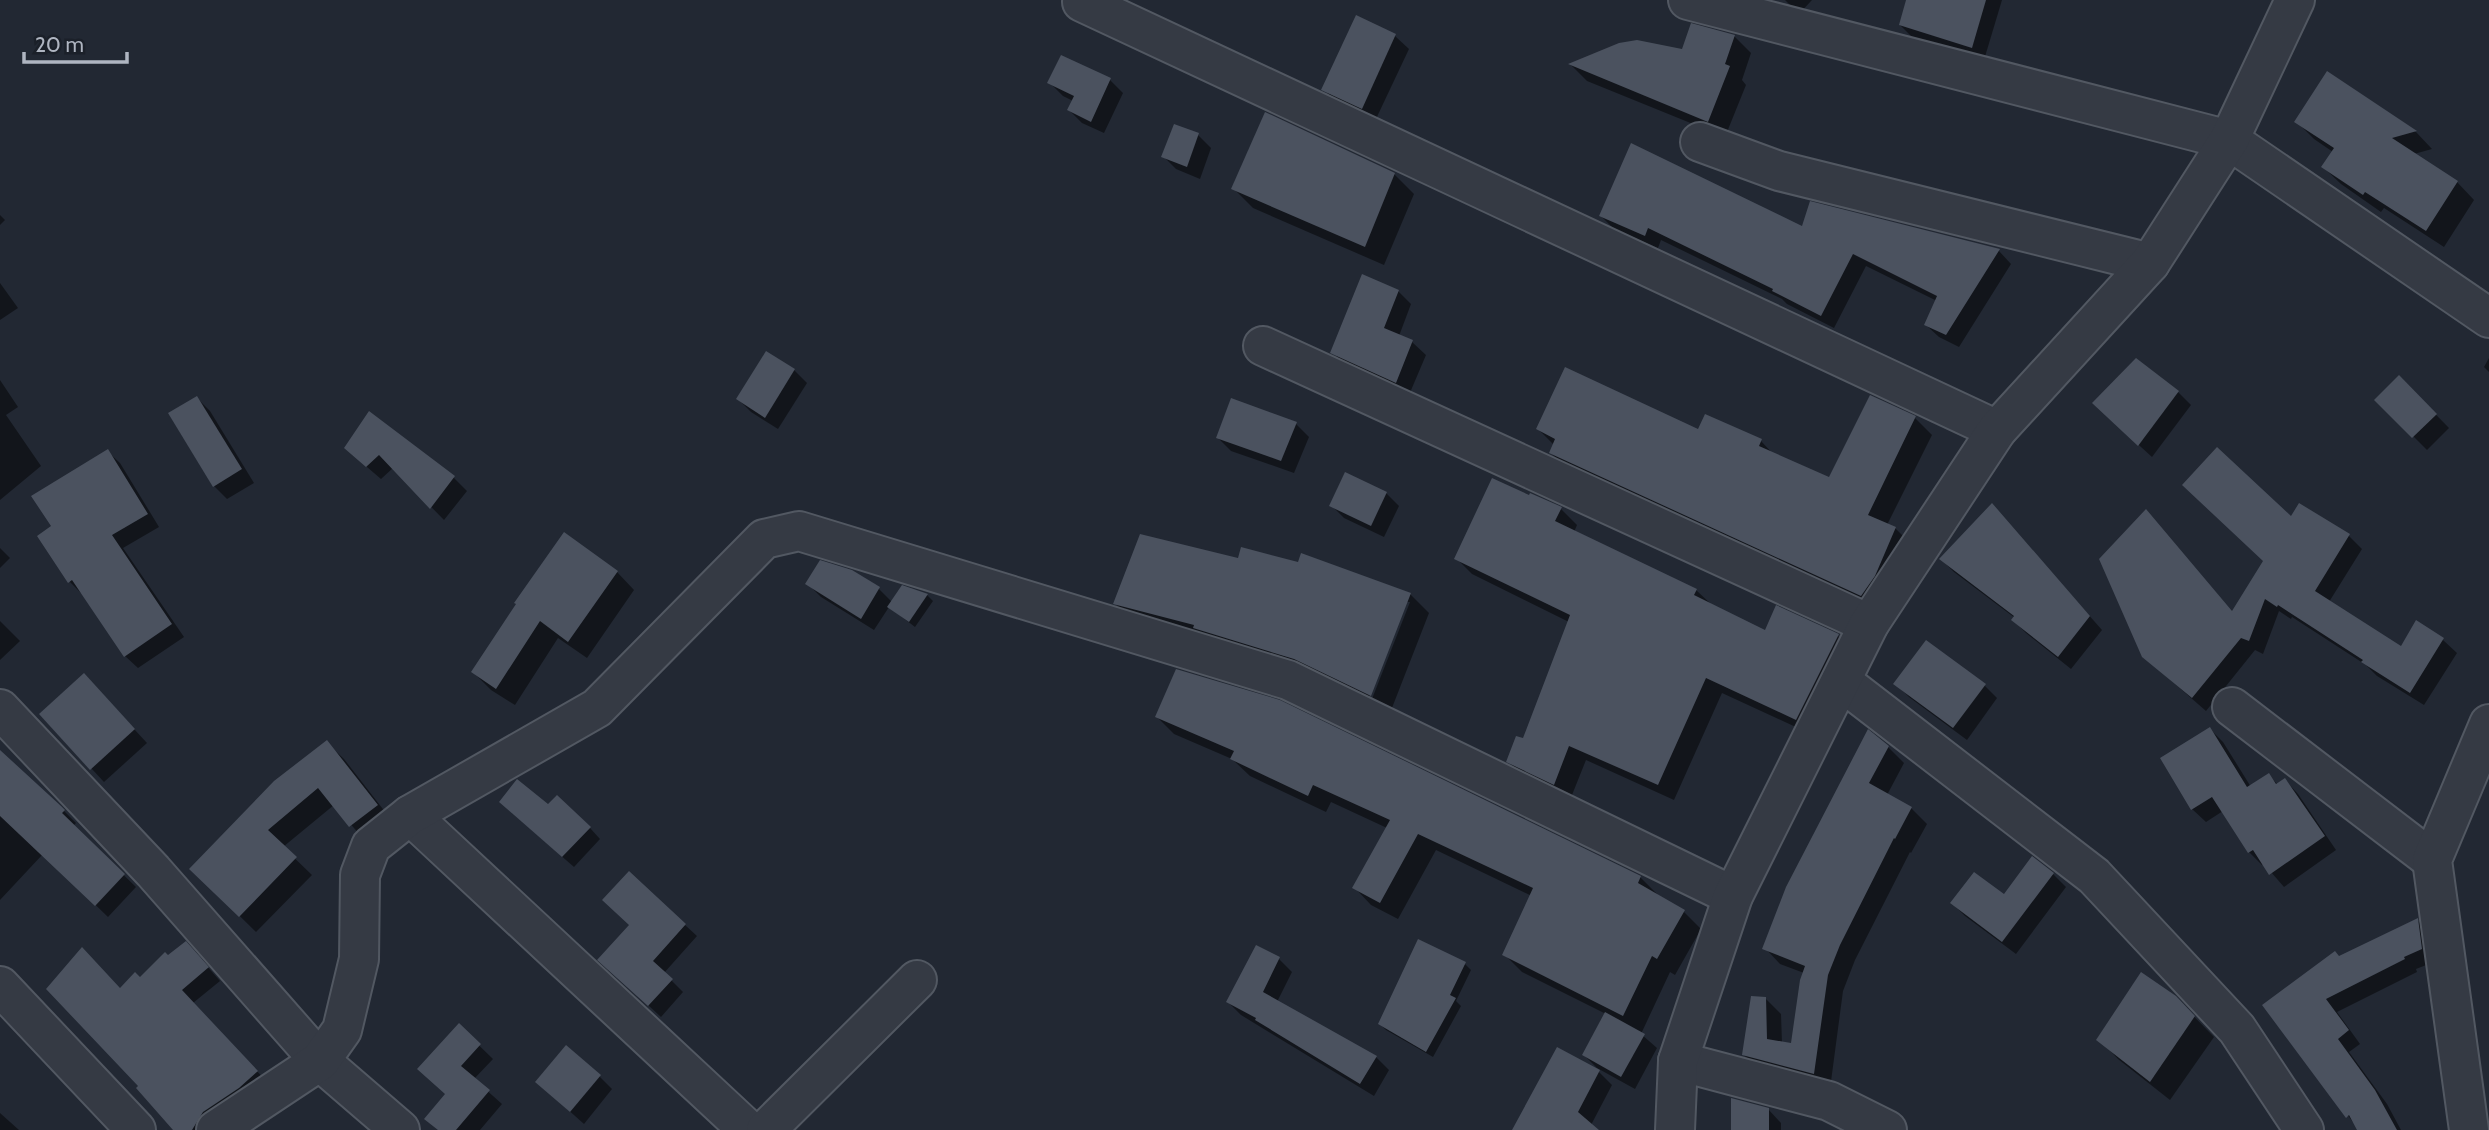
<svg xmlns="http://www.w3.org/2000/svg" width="2489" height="1130" font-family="Cabin,sans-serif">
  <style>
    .shadow { fill: #0007 }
    .building { fill: #4b525f }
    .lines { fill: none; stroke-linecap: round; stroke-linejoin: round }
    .street-casing { stroke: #525862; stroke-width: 42 }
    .street { stroke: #353a44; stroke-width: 38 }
  </style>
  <rect width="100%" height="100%" fill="#222833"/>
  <g class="shadow">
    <polygon points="1785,0 1812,0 1799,14"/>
    <polygon points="1908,0 2002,0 1984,60 1913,38 1900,25"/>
    <polygon points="1357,17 1395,36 1409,49 1375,121 1337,103 1324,89"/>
    <polygon points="1734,36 1751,53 1742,80 1746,85 1725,137 1587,81 1571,65 1683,51"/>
    <polygon points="2328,73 2416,132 2432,149 2414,154 2457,182 2474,200 2444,247 2384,208 2381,212 2341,184 2323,167 2333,152 2314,139 2296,121"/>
    <polygon points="1110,80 1123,93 1104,133 1082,123 1069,110 1073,101 1063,96 1050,83"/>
    <polygon points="1198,135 1211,148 1200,179 1176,169 1163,156"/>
    <polygon points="1394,174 1414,194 1384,265 1253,208 1233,188"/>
    <polygon points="0,215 5,220 0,225"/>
    <polygon points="1601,216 1803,228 1999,251 2011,264 1959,347 1939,337 1926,325 1937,301 1866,266 1834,328 1787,304 1782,299 1661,240 1658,248 1614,229"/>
    <polygon points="0,283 18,308 0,320"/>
    <polygon points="1398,291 1411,304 1399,336 1412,342 1426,355 1409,395 1346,366 1333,352"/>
    <polygon points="767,353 794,370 807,383 778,429 751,412 738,399"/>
    <polygon points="2489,358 2489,372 2484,367"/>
    <polygon points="2399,377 2449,428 2427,450 2377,400"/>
    <polygon points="0,380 18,407 6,415 41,466 0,500"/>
    <polygon points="2178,392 2191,405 2152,457 2107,416"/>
    <polygon points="1871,397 1915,418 1932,435 1887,525 1895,528 1912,545 1878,612 1567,469 1551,453 1554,445 1538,429 1699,431 1761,441 1774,455 1830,479"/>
    <polygon points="197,398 210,411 254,483 227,499 214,486"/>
    <polygon points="369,414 454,478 467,491 444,520 393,468 381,479 360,461"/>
    <polygon points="1296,424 1309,437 1294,473 1231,451 1218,438"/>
    <polygon points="107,451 120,463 159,527 123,548 184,637 138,668 125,656 82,594 70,582 54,526"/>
    <polygon points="1386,493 1399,506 1384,537 1344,518 1331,505"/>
    <polygon points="1561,509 1577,525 1574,532 1696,590 1713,606 1766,632 1777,608 1838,636 1854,652 1813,735 1722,693 1674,800 1586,760 1570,800 1524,777 1508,761 1524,741 1569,622 1472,574 1456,558"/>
    <polygon points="2004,519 2102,630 2071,669 2026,633 2013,620 2015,618 1954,572 1941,559"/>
    <polygon points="2291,519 2349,536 2362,549 2329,602 2402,649 2417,623 2443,640 2457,653 2424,705 2377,676 2366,665 2292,617 2291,619 2279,611 2263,654 2255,650 2206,711 2143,656 2233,612"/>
    <polygon points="0,548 10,558 0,568"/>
    <polygon points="1239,560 1299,564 1410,594 1429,613 1390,713 1370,704 1410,602 1406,602 1367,702 1133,622 1115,603"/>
    <polygon points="617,572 634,590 587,658 558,638 515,705 491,690 473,672 518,604"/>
    <polygon points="808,584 879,589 892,602 903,587 927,595 933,601 915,627 889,607 874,630 821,597"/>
    <polygon points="0,621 20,641 0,660"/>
    <polygon points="1896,684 1984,685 1997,698 1967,740 1909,697"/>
    <polygon points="97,689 147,743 104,782 42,715"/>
    <polygon points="1157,717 1640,877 1658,895 1684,912 1701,929 1675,975 1670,972 1641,1034 1657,1048 1635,1089 1597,1068 1584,1055 1606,1014 1522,972 1504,954 1532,896 1436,850 1398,919 1371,905 1354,887 1387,828 1331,802 1326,812 1250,776 1232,759 1174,734"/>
    <polygon points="2210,729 2223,742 2251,787 2269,775 2278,785 2285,780 2298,794 2336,850 2284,887 2264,864 2262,865 2249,852 2223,811 2206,822 2192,809"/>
    <polygon points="327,743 344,759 393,822 367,843 334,805 283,847 312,875 256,932 192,869"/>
    <polygon points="1888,747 1904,763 1887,795 1911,808 1927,824 1911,853 1910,852 1855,960 1843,991 1830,1089 1760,1070 1744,1055 1765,998 1781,1014 1782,1043 1793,1044 1804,973 1780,964 1765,948"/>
    <polygon points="0,767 60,807 76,823 73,826 136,887 108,917 43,854 0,900"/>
    <polygon points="548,806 590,828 600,839 574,867 512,813"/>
    <polygon points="2053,874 2066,887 2016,954 1965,916 1952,903 2004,896"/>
    <polygon points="2417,920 2430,932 2434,962 2416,969 2417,972 2337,1012 2360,1044 2349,1052 2387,1104 2401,1130 2359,1130 2264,1005 2340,958"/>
    <polygon points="685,925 697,936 664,973 683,992 661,1017 611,971"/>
    <polygon points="1257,947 1279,959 1292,972 1277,1002 1376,1057 1389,1070 1374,1096 1241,1015 1228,1002"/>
    <polygon points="198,956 220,981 193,1003 270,1085 212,1130 176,1130 120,990 140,979 168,957"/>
    <polygon points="1465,964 1471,970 1456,1001 1461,1006 1433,1057 1386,1030 1380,1024"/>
    <polygon points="2175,997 2214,1037 2170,1100 2118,1059 2099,1039"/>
    <polygon points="459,1026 493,1059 474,1079 502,1104 480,1130 438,1130"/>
    <polygon points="1558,1049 1599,1072 1612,1085 1591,1125 1597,1130 1514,1130"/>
    <polygon points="599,1076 612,1089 584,1124 537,1082"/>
    <polygon points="1768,1109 1781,1123 1781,1130 1733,1130"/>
    <polygon points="0,1113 19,1130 0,1130"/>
  </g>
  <g class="building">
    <polygon points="1906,0 1986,0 1972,48 1899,25"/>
    <polygon points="1356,15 1396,34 1362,109 1321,90"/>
    <polygon points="1691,23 1735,35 1725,64 1730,66 1708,122 1568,64 1619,43 1637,40 1682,49"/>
    <polygon points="1061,55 1111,78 1091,122 1067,110 1074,96 1047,83"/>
    <polygon points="2327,71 2417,131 2392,138 2458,181 2426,231 2365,192 2363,195 2321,167 2334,148 2294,122"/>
    <polygon points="1265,112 1395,173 1365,247 1231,189"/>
    <polygon points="1174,124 1199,133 1187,167 1161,157"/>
    <polygon points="1631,143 1802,226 1810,201 2000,249 1946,335 1924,325 1937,296 1853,254 1821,316 1772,291 1773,289 1648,228 1645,236 1599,216"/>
    <polygon points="1362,274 1399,290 1384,328 1413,340 1396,383 1330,353"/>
    <polygon points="766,351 795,369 765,418 736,399"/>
    <polygon points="2136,358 2179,391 2138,446 2092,403"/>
    <polygon points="1565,367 1698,429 1705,414 1762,439 1759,446 1829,477 1870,395 1916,416 1868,515 1896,527 1875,576 1861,596 1549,453 1555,439 1536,429"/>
    <polygon points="2399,375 2437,414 2412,438 2374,400"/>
    <polygon points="197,396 242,469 213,487 168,413"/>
    <polygon points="1231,398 1297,422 1281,461 1216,438"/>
    <polygon points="369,411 455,476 430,509 379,455 366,467 344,448"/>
    <polygon points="2217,447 2291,516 2299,503 2350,534 2315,591 2401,646 2416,620 2444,638 2410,693 2361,662 2363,660 2278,605 2277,607 2265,599 2249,641 2241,638 2192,698 2142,657 2099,559 2146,509 2232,611 2263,561 2182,485"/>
    <polygon points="108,449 148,514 112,535 172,624 124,657 72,580 68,583 37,536 51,526 31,496"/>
    <polygon points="1345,472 1387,492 1371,526 1329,506"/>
    <polygon points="1492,478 1529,495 1530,493 1562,507 1555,521 1697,589 1694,595 1765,630 1776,605 1839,634 1796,720 1706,678 1658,785 1569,746 1554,785 1506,762 1516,736 1523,738 1570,615 1454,559"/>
    <polygon points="1992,503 2090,616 2058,657 2011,620 2014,616 1939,559"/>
    <polygon points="564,532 618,571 568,642 540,621 496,689 471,672 516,604 514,603"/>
    <polygon points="1140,534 1238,558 1241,547 1298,562 1301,553 1411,593 1371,696 1294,659 1193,628 1194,625 1113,604"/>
    <polygon points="820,560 852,570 880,587 861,619 805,584"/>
    <polygon points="902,585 928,594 909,622 887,607"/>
    <polygon points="1926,640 1986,684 1953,728 1893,684"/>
    <polygon points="1176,669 1280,700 1641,876 1638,883 1685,910 1657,959 1652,956 1623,1016 1502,955 1533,888 1418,834 1380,903 1352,888 1390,820 1313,785 1308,796 1230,759 1234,751 1155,717"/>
    <polygon points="84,673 135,729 90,770 39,714"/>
    <polygon points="2210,727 2247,787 2269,773 2276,784 2285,778 2325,836 2269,875 2253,850 2248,853 2212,797 2191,810 2160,758"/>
    <polygon points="1868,729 1889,746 1869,783 1912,807 1895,839 1894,838 1840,945 1828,975 1814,1074 1742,1055 1751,996 1766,997 1767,1039 1791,1043 1800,980 1805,966 1762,949 1786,887"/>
    <polygon points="327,740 378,805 349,827 318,788 268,830 297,857 239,917 189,869 274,781"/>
    <polygon points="0,750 61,806 65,810 62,813 125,874 95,906 0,816"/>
    <polygon points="517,779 548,804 557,795 591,827 562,857 499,802"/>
    <polygon points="2032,856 2054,873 2002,942 1950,903 1974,872 2004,894"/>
    <polygon points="629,871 686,924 653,961 673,979 648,1006 597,960 629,925 602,900"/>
    <polygon points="2418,918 2422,949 2404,957 2405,959 2326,999 2349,1030 2338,1039 2375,1090 2397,1130 2357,1130 2349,1115 2346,1118 2262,1005 2335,951 2339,956"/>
    <polygon points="1418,939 1466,962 1450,995 1456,998 1426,1052 1378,1024"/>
    <polygon points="186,941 209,967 182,990 258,1071 239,1088 203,1112 192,1130 173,1130 136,1088 138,1086 46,989 82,947 120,988 135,972 140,977 165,952 168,955"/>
    <polygon points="1256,945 1280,957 1263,992 1377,1056 1360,1084 1255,1020 1256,1018 1226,1002"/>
    <polygon points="2141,972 2176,996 2195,1016 2150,1082 2096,1040"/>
    <polygon points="1605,1012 1645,1034 1621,1077 1582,1055"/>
    <polygon points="459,1023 481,1044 461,1066 490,1090 456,1130 438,1130 424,1119 445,1094 417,1069"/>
    <polygon points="566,1045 601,1075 570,1112 535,1082"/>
    <polygon points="1557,1047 1600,1070 1578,1112 1599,1130 1512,1130"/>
    <polygon points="1731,1098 1769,1108 1769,1130 1731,1130"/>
  </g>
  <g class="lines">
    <defs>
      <g id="street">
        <polyline points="1688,0 2229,140 2489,318"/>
        <polyline points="1082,2 1997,430"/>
        <polyline points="1700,142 1779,171 2150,263"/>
        <polyline points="1263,346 1869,624"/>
        <polyline points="1841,681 2094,876 2237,1029 2304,1130"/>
        <polyline points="2232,707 2432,860"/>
        <polyline points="0,709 153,871 320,1061 400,1130"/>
        <polyline points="410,815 748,1130"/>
        <polyline points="0,986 136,1130"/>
        <polyline points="1678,1061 1829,1101 1887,1130"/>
        <polyline points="216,1130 320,1061 342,1030 359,959 360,875 371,846 410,815 597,708 764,539 799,531 1288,680 1733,896"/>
        <polyline points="766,1130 917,980"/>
        <polyline points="1675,1130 1678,1061 1733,896 1869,624 1997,430 2150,263 2229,140 2295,0"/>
        <polyline points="2469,1130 2432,860 2489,724"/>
      </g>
    </defs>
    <use href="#street" class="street-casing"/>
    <use href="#street" class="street"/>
  </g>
  <path d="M24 52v10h103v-10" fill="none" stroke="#afb5c1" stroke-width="3.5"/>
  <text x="35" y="52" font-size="21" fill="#afb5c1" stroke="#1b2029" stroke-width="5" paint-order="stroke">20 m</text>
</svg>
